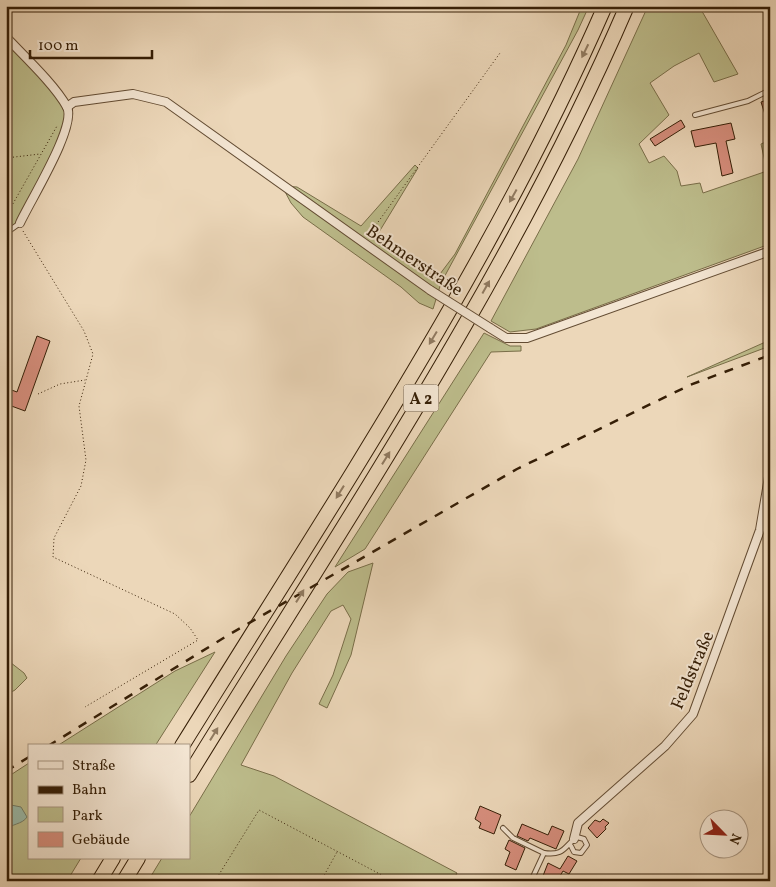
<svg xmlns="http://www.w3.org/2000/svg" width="776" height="887" font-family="Vollkorn,serif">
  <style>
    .green { fill: #bdbd8c; stroke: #796e49 }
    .water { fill: #9abaa9; stroke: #727c68 }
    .building { fill: #d78e7d; stroke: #351e06 }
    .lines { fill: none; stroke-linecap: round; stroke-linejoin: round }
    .service-casing { stroke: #634c33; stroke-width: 6 }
    .minor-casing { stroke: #634c33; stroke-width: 10 }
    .motorway-casing { stroke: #351e06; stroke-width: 16 }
    .path { stroke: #351e06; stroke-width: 1; stroke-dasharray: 1 2.5; stroke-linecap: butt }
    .service { stroke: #f3e5d2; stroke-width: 4 }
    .minor { stroke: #f3e5d2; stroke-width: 8 }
    .motorway { stroke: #ecd7b9; stroke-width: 14 }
    .rail { stroke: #351e06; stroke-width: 2.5; stroke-dasharray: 9 9; stroke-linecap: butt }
    .minor-bridge-casing { stroke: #634c33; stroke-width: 10; stroke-linecap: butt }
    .minor-bridge { stroke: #f3e5d2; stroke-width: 8 }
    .oneway { fill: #907a60 }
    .labels { text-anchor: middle; stroke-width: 4; stroke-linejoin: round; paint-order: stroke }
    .shield { fill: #f3e5d2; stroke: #6e5a43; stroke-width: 1 }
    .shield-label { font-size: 16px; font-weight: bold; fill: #351e06 }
    .street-label { font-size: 18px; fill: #351e06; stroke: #f3e5d2 }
  </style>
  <rect width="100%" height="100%" fill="#ecd7b9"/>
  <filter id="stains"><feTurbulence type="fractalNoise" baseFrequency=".004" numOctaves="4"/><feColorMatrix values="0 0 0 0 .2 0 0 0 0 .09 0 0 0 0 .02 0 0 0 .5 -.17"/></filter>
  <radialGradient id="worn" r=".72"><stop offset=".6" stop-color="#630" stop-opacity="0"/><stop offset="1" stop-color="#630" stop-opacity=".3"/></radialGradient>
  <g class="green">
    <polygon points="582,6 589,6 578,30 441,283 433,309 419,303 401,287 303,217 291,203 282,186 297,187 361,226 415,165 418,168 376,237 437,278 455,254 566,45"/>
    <polygon points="648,6 696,6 703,13 738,74 714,82 699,53 674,66 650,83 669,115 639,144 649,163 664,156 677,171 681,186 700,183 703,193 767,171 761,144 770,140 770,244 536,329 510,332 491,321 578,159"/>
    <polygon points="6,37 61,99 68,121 20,223 6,229"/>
    <polygon points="484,333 510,346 521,346 521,351 491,352 365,549 335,567"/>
    <polygon points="770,340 770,346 687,377"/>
    <polygon points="373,563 351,655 327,708 319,704 333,675 351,619 343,605 331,611 292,673 241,765 274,776 457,873 453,881 148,881 162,858 189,858 189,817 286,656 327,594 348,572"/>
    <polygon points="215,652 155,746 57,746 175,671"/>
    <polygon points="6,659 24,673 27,678 15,690 6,695"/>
    <polygon points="29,763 29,858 81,858 67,881 6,881 6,778"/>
  </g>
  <path class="water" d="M6,804L21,807L27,817C22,825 11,823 6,831Z"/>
  <g class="building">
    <polygon points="770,99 770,124 768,124 761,102"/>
    <polygon points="681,120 685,127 655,146 650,139"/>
    <polygon points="731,123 735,139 726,141 733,173 722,176 716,143 695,147 691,131"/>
    <polygon points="37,336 50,341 25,411 6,404 6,388 17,392"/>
    <polygon points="480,806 501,815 494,834 479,828 481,823 475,819"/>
    <polygon points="603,819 609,823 605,827 606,829 597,838 588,828 595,820 600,822"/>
    <polygon points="522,824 548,835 552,826 564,831 556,849 530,838 528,841 517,836"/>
    <polygon points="509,840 525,848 516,870 505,865 510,852 505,849"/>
    <polygon points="568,856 577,861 569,874 563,871 557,881 541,881 548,863 560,869"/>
  </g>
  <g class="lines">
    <defs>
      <g id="service">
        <polyline points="695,115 748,101 770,90"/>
        <polyline points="6,233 20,223"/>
        <polyline points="503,828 513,838 544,853"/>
        <path d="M531,881L544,853C565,856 564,846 577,837L584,839L587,845L581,853L574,852L571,846"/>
      </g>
      <g id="minor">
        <path d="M6,37C24,56 55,85 67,107C77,126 30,201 20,223"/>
        <polyline points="67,107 74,102 133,94 166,102 430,290"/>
        <polyline points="490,328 506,338 527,338 770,251"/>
        <polyline points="574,839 578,823 665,746 693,714 760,530 770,471"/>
      </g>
      <g id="motorway">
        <path d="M182,746C331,505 491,267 605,6"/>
        <path d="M189,775C343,524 510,278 627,6"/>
        <polyline points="99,881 113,858"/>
        <polyline points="124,881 138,858"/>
      </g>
    </defs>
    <use href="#service" class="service-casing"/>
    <use href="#minor" class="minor-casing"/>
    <use href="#motorway" class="motorway-casing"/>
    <g class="path">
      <polyline points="6,158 40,154"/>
      <polyline points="6,216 57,126"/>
      <polyline points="23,231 84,331 93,354 79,406 86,460 81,486 54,538 53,557 175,614 190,628 198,640 85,707"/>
      <polyline points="368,236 500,53"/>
      <polyline points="38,394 60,384 85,380"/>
      <polyline points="291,876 299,881"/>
      <polyline points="215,881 259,810 393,881"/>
      <polyline points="321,881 337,852"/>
    </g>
    <use href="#service" class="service"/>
    <use href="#minor" class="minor"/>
    <use href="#motorway" class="motorway"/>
    <g class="rail">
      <polyline points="48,746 230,634 517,469 690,385 770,355"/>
      <polyline points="6,771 29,757"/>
    </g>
    <defs>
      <polyline id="minor-bridge" points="430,290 490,328"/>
    </defs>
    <use href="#minor-bridge" class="minor-bridge-casing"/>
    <use href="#minor-bridge" class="minor-bridge"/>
  </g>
  <defs><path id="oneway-solid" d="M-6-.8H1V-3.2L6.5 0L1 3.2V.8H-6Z" transform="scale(1.25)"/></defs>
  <g class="oneway">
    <use href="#oneway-solid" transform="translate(585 51) rotate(116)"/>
    <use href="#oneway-solid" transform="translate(513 196) rotate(119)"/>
    <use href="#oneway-solid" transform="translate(486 287) rotate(-61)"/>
    <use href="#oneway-solid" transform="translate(433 338) rotate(121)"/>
    <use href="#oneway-solid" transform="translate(386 458) rotate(-58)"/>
    <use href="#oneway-solid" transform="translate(340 492) rotate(122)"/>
    <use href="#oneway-solid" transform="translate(300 596) rotate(-58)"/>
    <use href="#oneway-solid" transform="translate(214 734) rotate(-58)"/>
  </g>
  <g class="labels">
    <rect class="shield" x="403.5" y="384.5" width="35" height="27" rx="4"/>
    <g class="shield-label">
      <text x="421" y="404">A 2</text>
    </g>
    <g class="street-label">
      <text transform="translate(415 260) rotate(34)" y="6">Behmerstraße</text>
      <text transform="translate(692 670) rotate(-67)" y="6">Feldstraße</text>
    </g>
  </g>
  <rect width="776" height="887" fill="none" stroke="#ecd7b9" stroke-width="25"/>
  <rect x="8" y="8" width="761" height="872" fill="none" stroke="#351e06" stroke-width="2.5"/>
  <rect x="12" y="12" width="751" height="862" fill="none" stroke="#351e06"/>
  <rect x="28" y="744" width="162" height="115" fill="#f3e5d2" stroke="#a79580"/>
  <rect x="38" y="761" width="25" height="8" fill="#f3e5d2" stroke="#a79580"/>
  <text x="72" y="770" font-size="15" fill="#351e06">Straße</text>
  <rect x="38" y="786" width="25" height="8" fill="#351e06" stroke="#a79580"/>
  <text x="72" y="794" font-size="15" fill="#351e06">Bahn</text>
  <rect x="38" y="807" width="25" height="15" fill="#bdbd8c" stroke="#a79580"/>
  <text x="72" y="820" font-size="15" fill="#351e06">Park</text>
  <rect x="38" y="832" width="25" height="15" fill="#d78e7d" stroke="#a79580"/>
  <text x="72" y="844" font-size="15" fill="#351e06">Gebäude</text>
  <g transform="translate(724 834) rotate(114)"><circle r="24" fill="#f3e5d2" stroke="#a79580"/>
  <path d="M0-4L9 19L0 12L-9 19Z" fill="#8f2418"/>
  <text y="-8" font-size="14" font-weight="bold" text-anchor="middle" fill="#351e06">N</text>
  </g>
  <path d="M30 50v8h122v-8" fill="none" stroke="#351e06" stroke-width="2.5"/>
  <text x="38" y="50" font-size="15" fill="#351e06" stroke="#f3e5d2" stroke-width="4" paint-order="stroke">100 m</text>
  <rect width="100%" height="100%" filter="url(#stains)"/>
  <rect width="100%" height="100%" fill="url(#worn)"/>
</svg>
